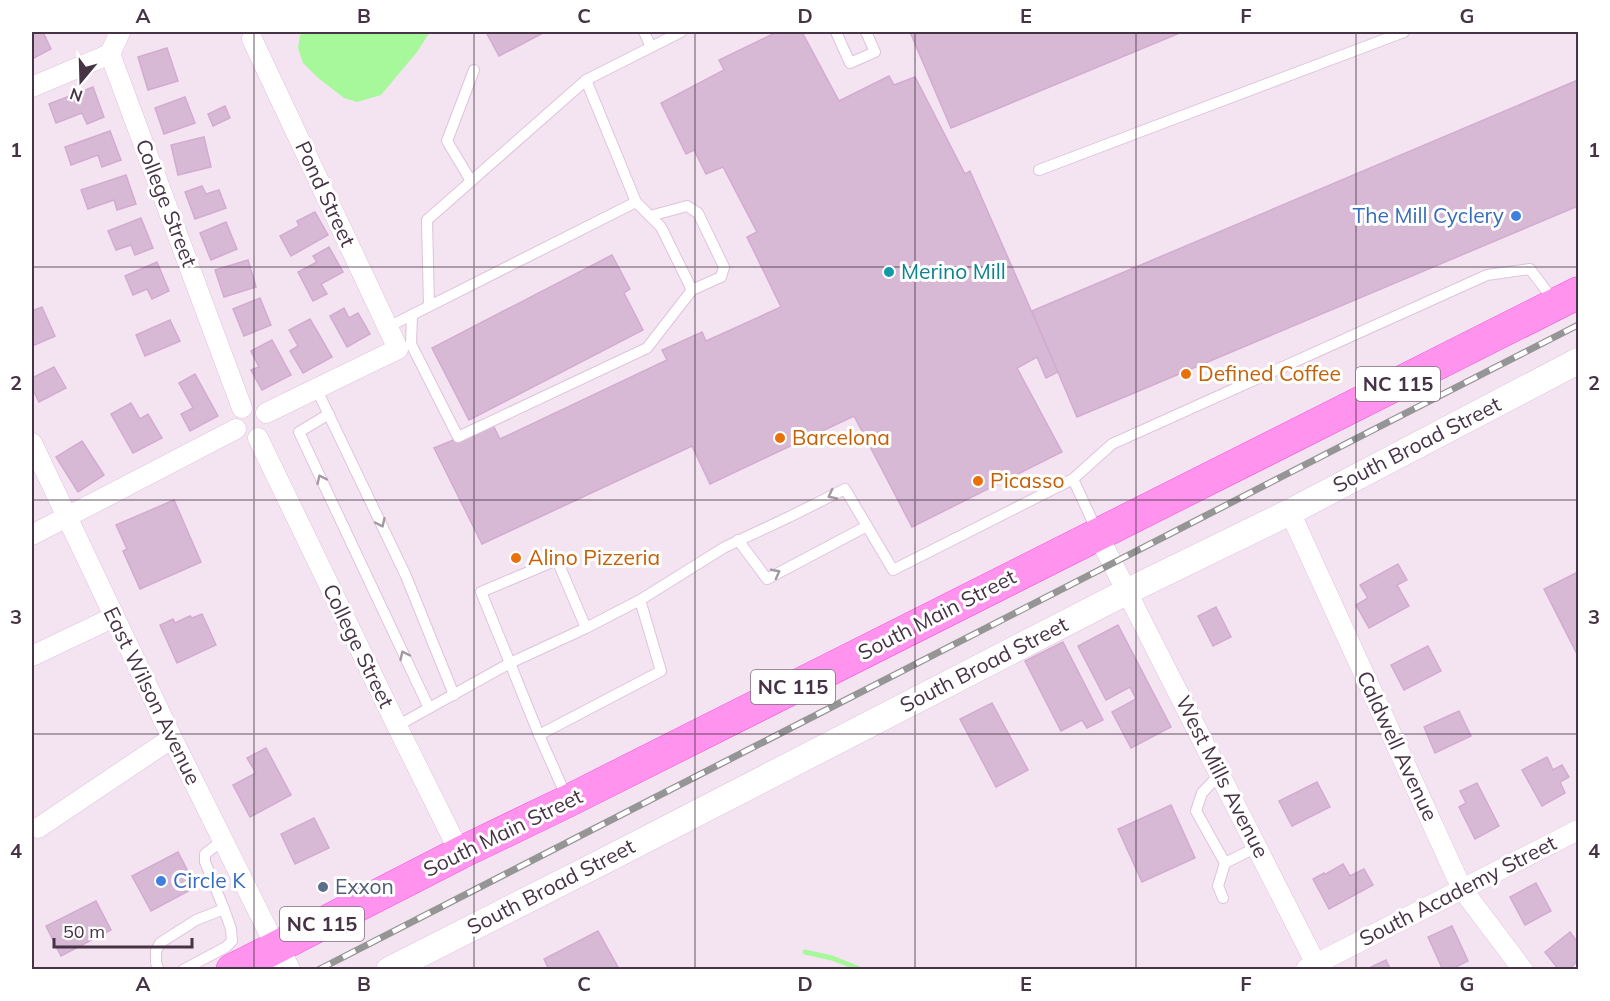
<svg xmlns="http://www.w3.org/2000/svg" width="1610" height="1001" font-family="Mulish,sans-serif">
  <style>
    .water { fill: #a7f89a }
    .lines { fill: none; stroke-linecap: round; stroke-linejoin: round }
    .stream { stroke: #a7f89a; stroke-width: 5 }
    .building { fill: #d7b9d5; stroke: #d3abd0; stroke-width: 1.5 }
    .service-casing { stroke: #dfc3dc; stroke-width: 12 }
    .minor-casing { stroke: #dfc3dc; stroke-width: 21 }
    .tertiary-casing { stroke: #dfc3dc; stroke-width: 27 }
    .primary-casing { stroke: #f156da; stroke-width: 33 }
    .service { stroke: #fff; stroke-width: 10 }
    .minor { stroke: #fff; stroke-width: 20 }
    .tertiary { stroke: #fff; stroke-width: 26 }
    .primary { stroke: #ff93ee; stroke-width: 32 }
    .rail-casing { stroke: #959595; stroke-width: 7 }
    .rail { stroke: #fff; stroke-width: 4.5; stroke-dasharray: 14; stroke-linecap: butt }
    .oneway { stroke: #a399a2 }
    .grid { fill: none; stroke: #473346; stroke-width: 1.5; stroke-opacity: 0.55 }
    .shop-dot { fill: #3f7fe0; stroke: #fff; stroke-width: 2 }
    .culture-dot { fill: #0f9aa8; stroke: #fff; stroke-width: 2 }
    .food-dot { fill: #e8710a; stroke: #fff; stroke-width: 2 }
    .service-dot { fill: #5c6f8a; stroke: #fff; stroke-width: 2 }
    .labels { text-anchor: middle; stroke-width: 6; stroke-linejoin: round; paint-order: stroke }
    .shield { fill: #fff; stroke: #7e707e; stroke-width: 1.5 }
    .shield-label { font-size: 20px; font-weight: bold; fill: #473346 }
    .street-label { font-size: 21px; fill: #473346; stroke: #fff }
    .shop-label { font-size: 21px; fill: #366cbe; stroke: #fff; text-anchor: end }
    .culture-label { font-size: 21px; fill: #0d838f; stroke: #fff; text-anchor: start }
    .food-label { font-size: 21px; fill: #c56008; stroke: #fff; text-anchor: start }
    .service-label { font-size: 21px; fill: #4e5e75; stroke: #fff; text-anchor: start }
    .neatline { fill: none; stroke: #473346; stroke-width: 2 }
    .grid-label { font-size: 20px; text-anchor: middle; font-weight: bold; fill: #473346 }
  </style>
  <rect width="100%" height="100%" fill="#f4e4f2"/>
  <polygon class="water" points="302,32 430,32 417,52 381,95 357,102 344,98 317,77 303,63 298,48 300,35"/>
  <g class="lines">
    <polyline class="stream" points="805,952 832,958 862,970"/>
  </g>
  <g class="building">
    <polygon points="32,32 43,32 51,49 32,59"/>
    <polygon points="486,32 545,32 499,56"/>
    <polygon points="777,32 802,32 839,101 889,76 894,85 915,77 965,174 970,171 1058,372 1046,378 1037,357 1017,368 1062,452 912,527 854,416 710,484 692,446 482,544 434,448 473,432 493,425 500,439 667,360 662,350 702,332 706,341 781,307 747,237 757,232 723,167 706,174 694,150 686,154 661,103 724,70 719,60"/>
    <polygon points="910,32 1182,32 951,128"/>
    <polygon points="167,48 178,81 148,90 138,57"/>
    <polygon points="1578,80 1578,206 1077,417 1032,311"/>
    <polygon points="93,87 104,117 87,124 82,113 56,123 49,104"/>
    <polygon points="185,97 195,123 164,134 155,108"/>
    <polygon points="225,106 230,118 213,126 208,114"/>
    <polygon points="110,131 121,160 102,167 98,155 71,165 65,147"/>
    <polygon points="204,137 211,167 178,175 171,145"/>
    <polygon points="126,175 136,204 117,210 114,200 88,209 81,190"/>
    <polygon points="202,186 206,194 219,190 226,208 195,219 185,192"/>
    <polygon points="315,212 328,235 291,256 280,236 299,226 297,221"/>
    <polygon points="141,218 153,248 135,255 131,245 116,250 108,231"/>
    <polygon points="226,222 237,249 211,260 200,233"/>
    <polygon points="329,247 343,272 321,284 327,294 313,301 298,272 317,262 313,256"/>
    <polygon points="612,255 630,289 624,293 643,330 469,420 432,348"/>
    <polygon points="248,260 256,287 224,297 215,270"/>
    <polygon points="157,262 169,291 152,299 147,289 133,295 125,276"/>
    <polygon points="260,298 271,325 244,336 233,309"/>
    <polygon points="42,307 55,336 32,346 32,311"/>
    <polygon points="344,308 349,318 358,313 370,334 347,347 330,316"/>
    <polygon points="310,319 332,357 303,373 290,351 298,346 289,330"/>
    <polygon points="170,320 180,341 145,356 136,335"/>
    <polygon points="272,340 291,375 262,390 251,370 259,367 251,351"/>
    <polygon points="54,367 66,388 39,402 32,388 32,378"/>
    <polygon points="195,374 218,416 190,431 181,414 193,408 179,383"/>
    <polygon points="131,403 140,419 148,414 162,438 133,453 111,414"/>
    <polygon points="82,441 104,475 78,492 56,457"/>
    <polygon points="174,500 201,562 140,589 123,551 127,549 116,525"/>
    <polygon points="1398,564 1407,580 1397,585 1409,606 1369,628 1356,605 1368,598 1360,585"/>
    <polygon points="1578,572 1578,656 1544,589"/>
    <polygon points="1216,607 1231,637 1213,646 1198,616"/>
    <polygon points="202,614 216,645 177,663 160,625 173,619 175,623 190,616 192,618"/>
    <polygon points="1118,625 1171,727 1131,748 1112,712 1136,699 1130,687 1106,700 1078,646"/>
    <polygon points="1063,642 1103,720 1087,728 1082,720 1061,731 1025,661"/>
    <polygon points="1428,646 1441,671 1404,690 1391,665"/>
    <polygon points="992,703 1028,770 996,787 960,719"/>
    <polygon points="1459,711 1471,736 1435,753 1424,727"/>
    <polygon points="266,748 291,795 250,817 233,785 256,773 247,758"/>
    <polygon points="1547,757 1553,770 1562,765 1569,777 1560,782 1565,793 1542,806 1522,770"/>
    <polygon points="1317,782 1330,807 1292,826 1279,801"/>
    <polygon points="1477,783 1499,826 1475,839 1459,807 1466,803 1460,791"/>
    <polygon points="1171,805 1195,858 1142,882 1118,829"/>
    <polygon points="314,818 329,848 295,864 281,834"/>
    <polygon points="178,852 196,887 151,911 132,876"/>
    <polygon points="1343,864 1350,876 1364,869 1373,885 1329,909 1313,879 1324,873 1324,875"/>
    <polygon points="1536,883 1551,911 1525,925 1510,897"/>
    <polygon points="96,901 111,930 61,956 46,926"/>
    <polygon points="1452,926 1468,961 1450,970 1443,970 1428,937"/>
    <polygon points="598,931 618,967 614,970 549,970 544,959"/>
    <polygon points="1570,932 1578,943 1578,961 1568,970 1559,970 1545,952"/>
    <polygon points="1386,960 1391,970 1365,970"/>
  </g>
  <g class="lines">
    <defs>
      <g id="service">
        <polyline points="644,32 651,47"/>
        <polyline points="836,32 850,63 875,52 866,32"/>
        <polyline points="1039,170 1404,32"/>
        <polyline points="471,181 447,141 474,70"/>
        <polyline points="650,216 687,206 698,213 724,267 721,277 692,290"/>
        <polyline points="429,306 427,220 586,80"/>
        <polyline points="412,315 411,344 458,437 647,348 692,290 661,227 636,202"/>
        <polyline points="388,327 636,202 586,80 681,32"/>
        <polyline points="316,388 406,576 454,695"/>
        <polyline points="329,414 299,432 429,708"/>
        <polyline points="1073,479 1097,531"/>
        <polyline points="738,540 767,579 867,526"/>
        <polyline points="586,628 557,560 481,592 510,663 586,628 640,600"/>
        <polyline points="397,726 510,663 539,735"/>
        <polyline points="1220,774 1202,793 1196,811 1225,863 1257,847"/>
        <polyline points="567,798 539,735 661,671 640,600 725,547 789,517 845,489 893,570 1073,479 1112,444 1487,275 1530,269 1554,301"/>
        <polyline points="1223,898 1218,886 1225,863"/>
        <polyline points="159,970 156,963 156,951 160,943 196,920 224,909 205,862 205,854 223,840"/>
        <polyline points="183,970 226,947 232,941 231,929 224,909"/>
      </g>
      <g id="minor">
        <polyline points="120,32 110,54 242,408"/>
        <polyline points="252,39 398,349 266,413"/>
        <polyline points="32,87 110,54"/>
        <polyline points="258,438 397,726 460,853"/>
        <polyline points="32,443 172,738 276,947"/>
        <polyline points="1290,512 1462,889 1523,970"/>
        <polyline points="32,535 236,429"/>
        <polyline points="1098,535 1316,964"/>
        <polyline points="32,656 114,617"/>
        <polyline points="38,828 172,738"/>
        <polyline points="1306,969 1578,830"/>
      </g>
      <g id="tertiary">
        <polyline points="276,947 287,970"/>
        <polyline points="389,970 604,861 1128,591 1290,512 1578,361"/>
      </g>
      <polyline id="primary" points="232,970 460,853 568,801 1578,293"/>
    </defs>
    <use href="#service" class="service-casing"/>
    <use href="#minor" class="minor-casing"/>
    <use href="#tertiary" class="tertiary-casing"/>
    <use href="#primary" class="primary-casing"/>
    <use href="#service" class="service"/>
    <use href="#minor" class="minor"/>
    <use href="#tertiary" class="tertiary"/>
    <use href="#primary" class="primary"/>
    <defs>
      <polyline id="rail" points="318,970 1578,325"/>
    </defs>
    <use href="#rail" class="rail-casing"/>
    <use href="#rail" class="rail"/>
  </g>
  <defs><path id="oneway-chevron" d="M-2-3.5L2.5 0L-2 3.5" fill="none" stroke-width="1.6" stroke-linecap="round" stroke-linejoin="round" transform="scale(1.5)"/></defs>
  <g class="oneway">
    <use href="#oneway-chevron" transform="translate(321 479) rotate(-115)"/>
    <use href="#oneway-chevron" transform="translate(832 495) rotate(153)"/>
    <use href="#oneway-chevron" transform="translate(381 523) rotate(65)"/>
    <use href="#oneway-chevron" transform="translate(776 573) rotate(-28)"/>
    <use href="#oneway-chevron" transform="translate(404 655) rotate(-115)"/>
  </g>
  <path class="grid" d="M254,32V970M474,32V970M695,32V970M915,32V970M1136,32V970M1356,32V970M32,267H1578M32,500H1578M32,734H1578"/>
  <g class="shop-dot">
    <circle cx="1516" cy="216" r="6"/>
    <circle cx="161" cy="881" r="6"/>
  </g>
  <circle class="culture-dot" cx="889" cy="272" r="6"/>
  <g class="food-dot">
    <circle cx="1186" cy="374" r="6"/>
    <circle cx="780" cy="438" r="6"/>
    <circle cx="978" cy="481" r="6"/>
    <circle cx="516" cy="558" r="6"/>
  </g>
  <circle class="service-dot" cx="323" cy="887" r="6"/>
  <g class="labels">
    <g class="shield">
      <rect x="1356" y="367" width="84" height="34" rx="4.5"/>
      <rect x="751" y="670" width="84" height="34" rx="4.5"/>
      <rect x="280" y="907" width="84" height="34" rx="4.5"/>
    </g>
    <g class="shield-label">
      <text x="1398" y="391">NC 115</text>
      <text x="793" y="694">NC 115</text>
      <text x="322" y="931">NC 115</text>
    </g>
    <g class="street-label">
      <text transform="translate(325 194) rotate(65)" y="7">Pond Street</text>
      <text transform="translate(166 203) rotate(69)" y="7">College Street</text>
      <text transform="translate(1417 445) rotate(-27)" y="7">South Broad Street</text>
      <text transform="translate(937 615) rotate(-27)" y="7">South Main Street</text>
      <text transform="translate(358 646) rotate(64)" y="7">College Street</text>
      <text transform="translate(984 665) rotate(-27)" y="7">South Broad Street</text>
      <text transform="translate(152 696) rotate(64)" y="7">East Wilson Avenue</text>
      <text transform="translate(1397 746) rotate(65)" y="7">Caldwell Avenue</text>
      <text transform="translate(1222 777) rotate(63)" y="7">West Mills Avenue</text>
      <text transform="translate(503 833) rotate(-26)" y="7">South Main Street</text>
      <text transform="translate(551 887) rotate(-27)" y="7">South Broad Street</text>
      <text transform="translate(1458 891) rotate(-27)" y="7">South Academy Street</text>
    </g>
    <g class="shop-label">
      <text x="1504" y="223">The Mill Cyclery</text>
      <text x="173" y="888" text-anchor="start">Circle K</text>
    </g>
    <g class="culture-label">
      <text x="901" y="279">Merino Mill</text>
    </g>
    <g class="food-label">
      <text x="1198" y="381">Defined Coffee</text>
      <text x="792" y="445">Barcelona</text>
      <text x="990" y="488">Picasso</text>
      <text x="528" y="565">Alino Pizzeria</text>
    </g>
    <g class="service-label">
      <text x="335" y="894">Exxon</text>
    </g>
  </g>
  <rect width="1610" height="1001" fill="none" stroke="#ffffff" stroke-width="66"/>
  <g transform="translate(81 81) rotate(199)" stroke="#ffffff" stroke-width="4.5" paint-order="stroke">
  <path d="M0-4.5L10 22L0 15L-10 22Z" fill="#473346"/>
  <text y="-9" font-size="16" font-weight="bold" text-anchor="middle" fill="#473346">N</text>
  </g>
  <path d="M54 938v9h138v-9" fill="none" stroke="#473346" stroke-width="3"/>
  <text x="63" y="938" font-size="18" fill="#473346" stroke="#ffffff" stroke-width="4.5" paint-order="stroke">50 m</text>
  <rect x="33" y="33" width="1544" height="935" class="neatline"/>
  <g class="grid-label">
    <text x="143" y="23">A</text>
    <text x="364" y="23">B</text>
    <text x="584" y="23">C</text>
    <text x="805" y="23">D</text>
    <text x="1026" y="23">E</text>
    <text x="1246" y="23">F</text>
    <text x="1467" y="23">G</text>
    <text x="16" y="157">1</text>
    <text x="1594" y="157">1</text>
    <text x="16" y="390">2</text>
    <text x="1594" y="390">2</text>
    <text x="16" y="624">3</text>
    <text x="1594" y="624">3</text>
    <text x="16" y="858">4</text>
    <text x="1594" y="858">4</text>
    <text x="143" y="991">A</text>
    <text x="364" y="991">B</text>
    <text x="584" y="991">C</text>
    <text x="805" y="991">D</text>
    <text x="1026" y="991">E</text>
    <text x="1246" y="991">F</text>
    <text x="1467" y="991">G</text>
  </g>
</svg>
